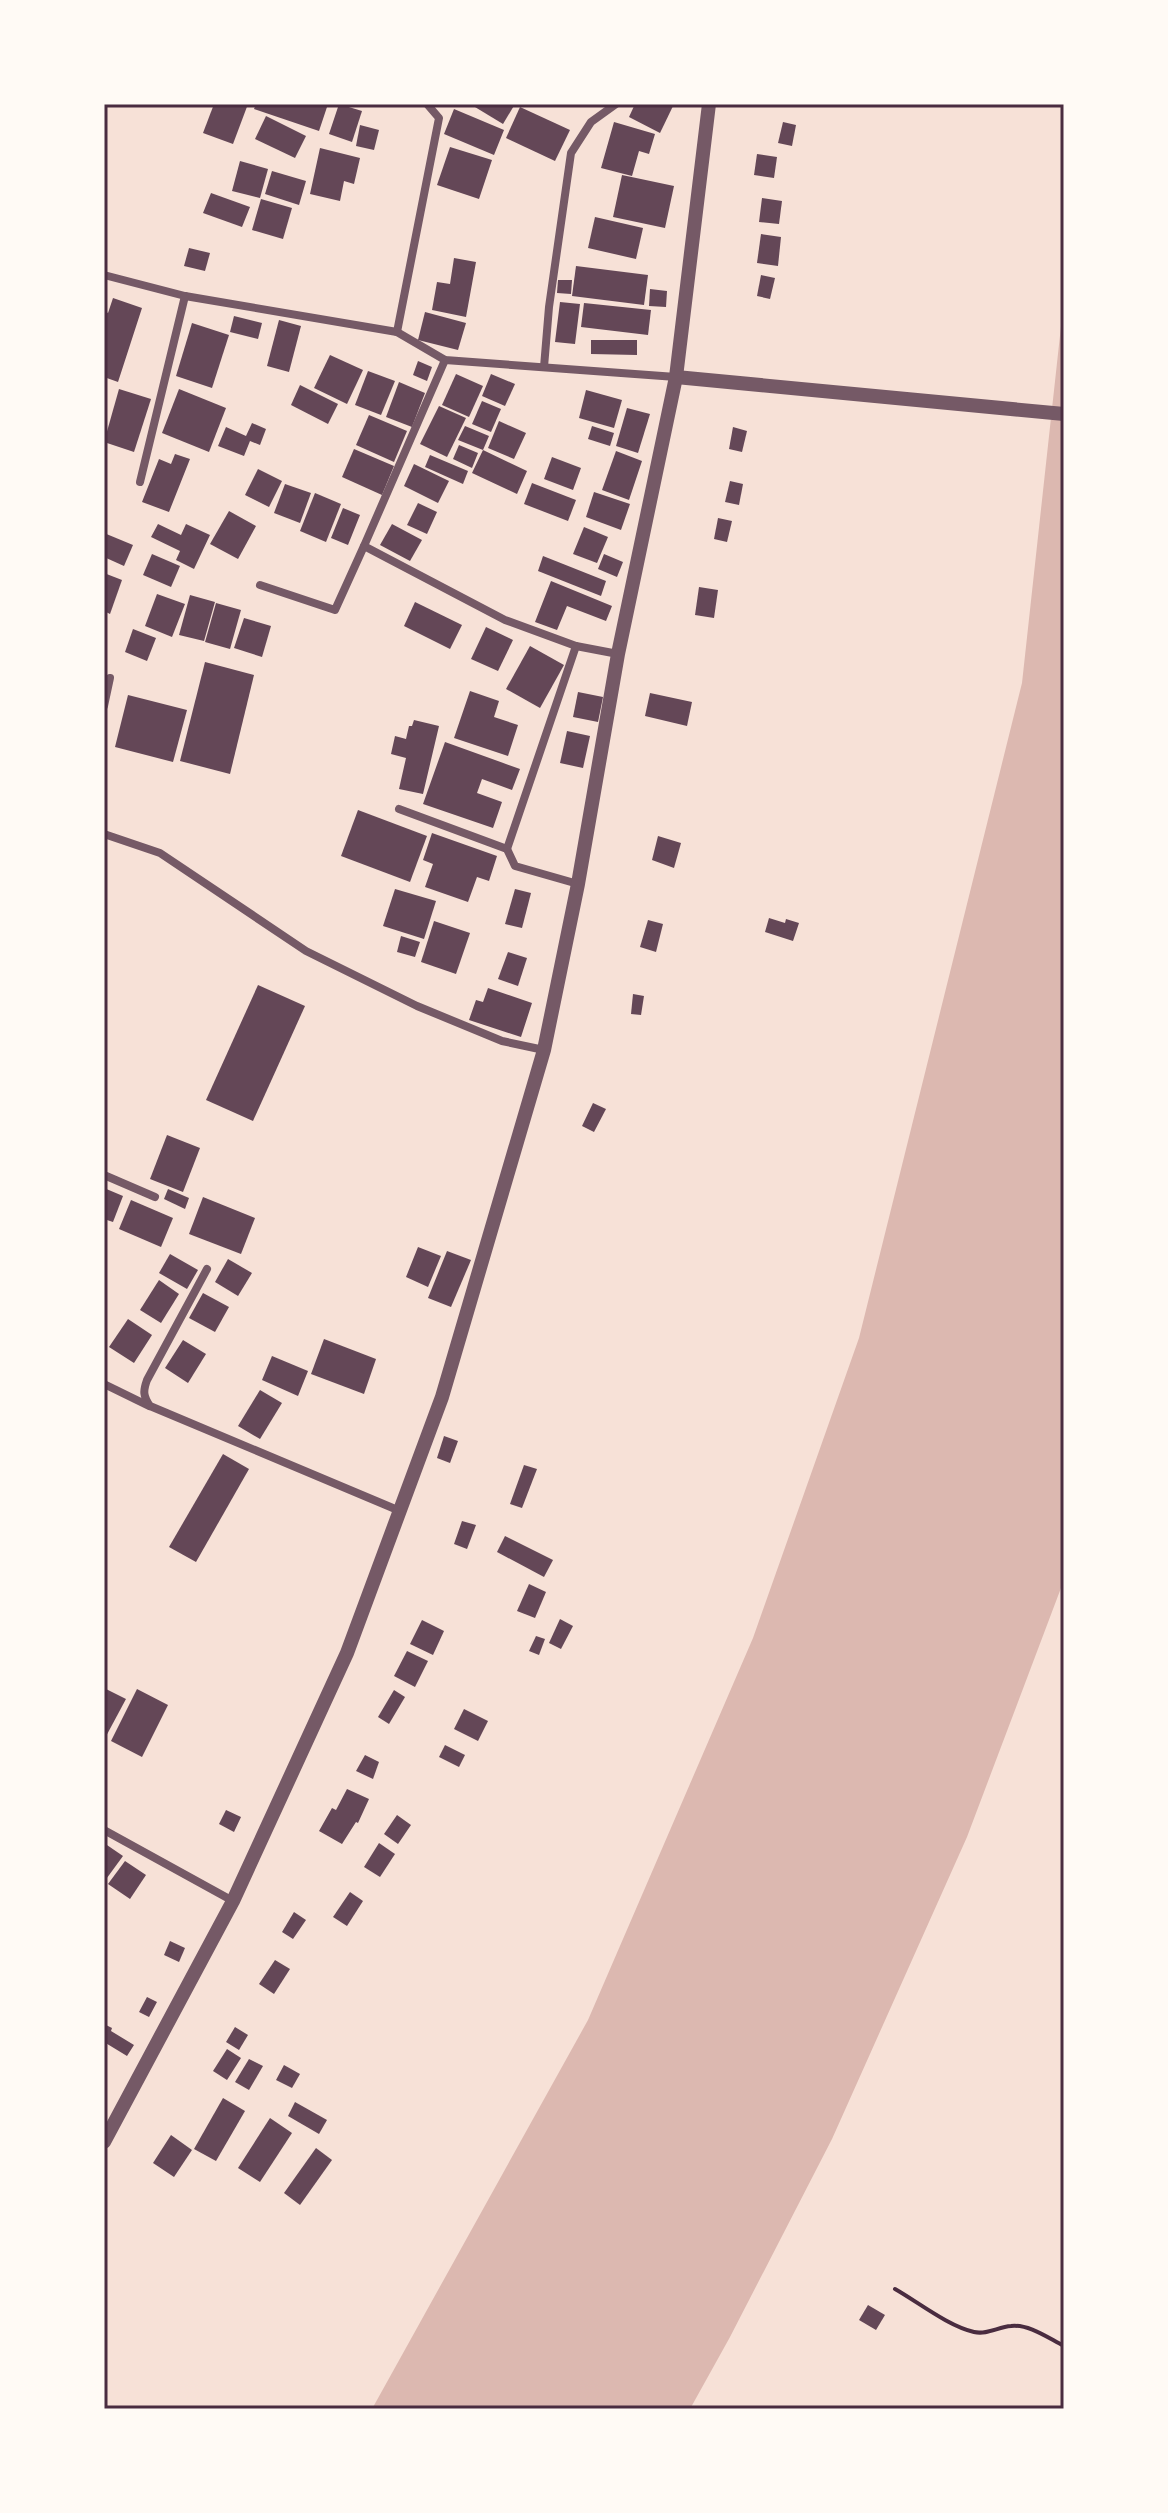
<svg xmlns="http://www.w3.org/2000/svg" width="1168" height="2513" font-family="Montserrat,sans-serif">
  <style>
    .water { fill: #dcb8b0 }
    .building { fill: #644757 }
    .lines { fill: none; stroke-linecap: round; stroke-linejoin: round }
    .path { stroke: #4a2c40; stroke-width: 4 }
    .minor { stroke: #755966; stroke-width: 8 }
    .tertiary { stroke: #755966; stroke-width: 14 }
    .neatline { fill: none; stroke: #4a2c40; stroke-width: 3 }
  </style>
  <rect width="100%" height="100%" fill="#f7e1d7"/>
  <polygon class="water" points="1064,299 1064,1580 967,1837 832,2139 730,2337 690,2409 372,2409 588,2020 753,1638 859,1338 1022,683"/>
  <g class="building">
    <polygon points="214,104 248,104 233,144 203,133"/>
    <polygon points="256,104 328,104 319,131 254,109"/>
    <polygon points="339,104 362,111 352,142 329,134"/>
    <polygon points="470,104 515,104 503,124"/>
    <polygon points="635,104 674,104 660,133 629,117"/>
    <polygon points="520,107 570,130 555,161 506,138"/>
    <polygon points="454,109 504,130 494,155 444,134"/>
    <polygon points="266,116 306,136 295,158 255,139"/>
    <polygon points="614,122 655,134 649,154 639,151 632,176 601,168"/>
    <polygon points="783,122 796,125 792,146 778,143"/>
    <polygon points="360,125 379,130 374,150 356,146"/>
    <polygon points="450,147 492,160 479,199 437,185"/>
    <polygon points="320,148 360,158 354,184 344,181 340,201 310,194"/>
    <polygon points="757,154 777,157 774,178 754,175"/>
    <polygon points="240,161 268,169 260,198 232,191"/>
    <polygon points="272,171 306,181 299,205 265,194"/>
    <polygon points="622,175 674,186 665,228 613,217"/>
    <polygon points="211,193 250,207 242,227 203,213"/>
    <polygon points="762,198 782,201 779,224 759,222"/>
    <polygon points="261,199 292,208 283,239 252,230"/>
    <polygon points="595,217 643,228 636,259 588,248"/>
    <polygon points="761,234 781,237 778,266 757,263"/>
    <polygon points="189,248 210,253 205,271 184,266"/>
    <polygon points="454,258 476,262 466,317 432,310 437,282 450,284"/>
    <polygon points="576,266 648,275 644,305 572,296"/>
    <polygon points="761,275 775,278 770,299 757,296"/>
    <polygon points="558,280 572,280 571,294 557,293"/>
    <polygon points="650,289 667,291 666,307 649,306"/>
    <polygon points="113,298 142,308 118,382 104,377 104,311 108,313"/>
    <polygon points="560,302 580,304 575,344 555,342"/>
    <polygon points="584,303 651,310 648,335 581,327"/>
    <polygon points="425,312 466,323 458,350 418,340"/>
    <polygon points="234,316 262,323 258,339 230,332"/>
    <polygon points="279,320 301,326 289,372 267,366"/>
    <polygon points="192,323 229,335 212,388 176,376"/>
    <polygon points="591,340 637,340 637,355 591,354"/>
    <polygon points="330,355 363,370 347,404 314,388"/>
    <polygon points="418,361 432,367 427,381 413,375"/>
    <polygon points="368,371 395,381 381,415 355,405"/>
    <polygon points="456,374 483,386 469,417 442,405"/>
    <polygon points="491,374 515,384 505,406 482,396"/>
    <polygon points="399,382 425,393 412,427 386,417"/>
    <polygon points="300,385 338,404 328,424 291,405"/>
    <polygon points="119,389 151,399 134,452 104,442"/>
    <polygon points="179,389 226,408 209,452 162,433"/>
    <polygon points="586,390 622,400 614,428 579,418"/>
    <polygon points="482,401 501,409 491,432 472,424"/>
    <polygon points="439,406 466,418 447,457 420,444"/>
    <polygon points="627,408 650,414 638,453 616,446"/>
    <polygon points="369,415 407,431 394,462 356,445"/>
    <polygon points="499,421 526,433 514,459 488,448"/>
    <polygon points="252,423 266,429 260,445 250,441 244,456 218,446 226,427 246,436"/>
    <polygon points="465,426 489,436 483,450 527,471 517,494 472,473 483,450 458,440"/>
    <polygon points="592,426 614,433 610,446 588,439"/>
    <polygon points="733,427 747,431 742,452 729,449"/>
    <polygon points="459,445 478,453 472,468 453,459"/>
    <polygon points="354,449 394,466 382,495 342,477"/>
    <polygon points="616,451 642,461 629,500 602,490"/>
    <polygon points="175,454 190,459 169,512 142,502 159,459 171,464"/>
    <polygon points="430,455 468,471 463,484 425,467"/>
    <polygon points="552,457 581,468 573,490 544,479"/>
    <polygon points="414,464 449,481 438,503 404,486"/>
    <polygon points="258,469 282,481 269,507 245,495"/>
    <polygon points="730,481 743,484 739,505 725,502"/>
    <polygon points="532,483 576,500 568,521 524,504"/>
    <polygon points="285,484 311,493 300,523 274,513"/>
    <polygon points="594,492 630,504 621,530 586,517"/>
    <polygon points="315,493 341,504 326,542 300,531"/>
    <polygon points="418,503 437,512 427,534 407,525"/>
    <polygon points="343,508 360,515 348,545 331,538"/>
    <polygon points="229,511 256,526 238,559 210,544"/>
    <polygon points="718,518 732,521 727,542 714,539"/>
    <polygon points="158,524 181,535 186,524 210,535 194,569 176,560 180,551 151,537"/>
    <polygon points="392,524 422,540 410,561 380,545"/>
    <polygon points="584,527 608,537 597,563 573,554"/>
    <polygon points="104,533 133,545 124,566 104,557"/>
    <polygon points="152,554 180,566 171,587 143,575"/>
    <polygon points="604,554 623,562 617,577 598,569"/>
    <polygon points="543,556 606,581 601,596 538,571"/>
    <polygon points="104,573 122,580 110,614 104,611"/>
    <polygon points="551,581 612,606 606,621 567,606 557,630 535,622"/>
    <polygon points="699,587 718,590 714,618 695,615"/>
    <polygon points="157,594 185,604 172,637 145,626"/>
    <polygon points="190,595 215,602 204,641 179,635"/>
    <polygon points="415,602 462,625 450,649 404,626"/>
    <polygon points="216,603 241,610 230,649 205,642"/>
    <polygon points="244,618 271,626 262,657 234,648"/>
    <polygon points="486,627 513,640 498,671 471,659"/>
    <polygon points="133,629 156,638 147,661 125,652"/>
    <polygon points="530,646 564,665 540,708 506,689"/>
    <polygon points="205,662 254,675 230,774 180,761"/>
    <polygon points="470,691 499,701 494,717 518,725 508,756 454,738"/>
    <polygon points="578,692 603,697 598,722 573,717"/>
    <polygon points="650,693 692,702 687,726 645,716"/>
    <polygon points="128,695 187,710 173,762 115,747"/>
    <polygon points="414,720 439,726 423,794 399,789 406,758 391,754 395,736 406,739 409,726 412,726"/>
    <polygon points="567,731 590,736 583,768 560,763"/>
    <polygon points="445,742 520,769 512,790 482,779 477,793 502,802 493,828 423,804"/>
    <polygon points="358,810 427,836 410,882 341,856"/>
    <polygon points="432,833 497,856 489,881 477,877 468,902 425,887 433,864 423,860"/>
    <polygon points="658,836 681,843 674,868 652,860"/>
    <polygon points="395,889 436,901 424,939 383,926"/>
    <polygon points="515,889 531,893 522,928 505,924"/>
    <polygon points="769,918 785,923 786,919 799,923 793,941 765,932"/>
    <polygon points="648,920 663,924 656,952 640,947"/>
    <polygon points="434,921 470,933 456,974 421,962"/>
    <polygon points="401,936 420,942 415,957 397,952"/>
    <polygon points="508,952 527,958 518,986 498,979"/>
    <polygon points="258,985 305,1006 253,1121 206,1100"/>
    <polygon points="488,988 532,1003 521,1037 469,1020 476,1000 483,1002"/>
    <polygon points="633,994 644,996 641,1015 631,1014"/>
    <polygon points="593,1103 606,1109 594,1132 582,1126"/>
    <polygon points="167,1135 200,1148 183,1192 150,1179"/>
    <polygon points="104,1188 123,1196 113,1222 104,1219"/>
    <polygon points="168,1189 189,1198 185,1209 164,1199"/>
    <polygon points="203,1197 255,1218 241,1254 189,1234"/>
    <polygon points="131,1200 173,1218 161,1247 119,1229"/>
    <polygon points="418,1247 441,1256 428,1287 406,1277"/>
    <polygon points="447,1251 471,1260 451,1307 428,1298"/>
    <polygon points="170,1254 198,1270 187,1289 159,1273"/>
    <polygon points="228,1259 252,1273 238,1296 215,1282"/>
    <polygon points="159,1280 179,1294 161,1323 140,1310"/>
    <polygon points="203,1293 229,1307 215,1332 189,1318"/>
    <polygon points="128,1319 152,1335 134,1363 109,1347"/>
    <polygon points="324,1339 376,1359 364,1394 311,1374"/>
    <polygon points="183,1340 206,1354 188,1383 165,1368"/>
    <polygon points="272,1356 308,1371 298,1396 262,1380"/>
    <polygon points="260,1390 282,1403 260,1439 238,1426"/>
    <polygon points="444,1436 458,1441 450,1463 437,1458"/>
    <polygon points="223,1454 249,1469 196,1562 169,1547"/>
    <polygon points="524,1465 537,1469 522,1508 510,1504"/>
    <polygon points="462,1521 476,1525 467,1549 454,1544"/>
    <polygon points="505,1536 553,1560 544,1577 497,1552"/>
    <polygon points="529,1584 546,1592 535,1618 517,1611"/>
    <polygon points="560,1619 573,1626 561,1649 549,1643"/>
    <polygon points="422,1620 444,1631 433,1655 410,1644"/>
    <polygon points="536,1636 545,1639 539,1655 529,1651"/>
    <polygon points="407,1651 428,1661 415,1687 394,1676"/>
    <polygon points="104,1688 126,1699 104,1740"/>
    <polygon points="137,1689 168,1705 142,1757 111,1741"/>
    <polygon points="394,1690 405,1697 389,1724 378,1717"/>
    <polygon points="464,1709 488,1721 478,1741 454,1729"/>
    <polygon points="445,1745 465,1755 459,1767 439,1757"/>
    <polygon points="365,1755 379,1762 373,1779 356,1771"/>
    <polygon points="347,1789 369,1799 358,1823 356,1822 342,1844 319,1831 332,1808 336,1810"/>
    <polygon points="226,1810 241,1817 234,1832 219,1824"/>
    <polygon points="397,1815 411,1825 398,1844 384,1834"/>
    <polygon points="104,1843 123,1856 104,1882"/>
    <polygon points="379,1843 395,1854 380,1877 364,1867"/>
    <polygon points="125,1861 146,1875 130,1899 108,1884"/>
    <polygon points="350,1892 363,1901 347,1926 333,1917"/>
    <polygon points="294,1912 306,1920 293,1939 282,1932"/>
    <polygon points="170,1941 185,1948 179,1962 164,1955"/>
    <polygon points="275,1960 290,1969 274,1994 259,1984"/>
    <polygon points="147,1997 157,2002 149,2017 139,2012"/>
    <polygon points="104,2024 112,2028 111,2031 134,2045 127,2056 104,2042"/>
    <polygon points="235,2027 248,2035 239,2050 226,2042"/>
    <polygon points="227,2049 241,2058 227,2080 213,2071"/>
    <polygon points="249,2059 263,2066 249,2090 235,2082"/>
    <polygon points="284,2065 300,2074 292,2088 276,2080"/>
    <polygon points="223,2098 245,2111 216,2161 194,2149"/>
    <polygon points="295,2102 327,2120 319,2134 288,2116"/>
    <polygon points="270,2118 292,2133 260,2182 238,2168"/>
    <polygon points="171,2135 192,2150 174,2177 153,2163"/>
    <polygon points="316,2148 332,2160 300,2205 284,2193"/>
    <polygon points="868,2305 885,2315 876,2330 859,2320"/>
  </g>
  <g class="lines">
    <path class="path" d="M895,2289C918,2302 948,2326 974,2332C987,2335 998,2327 1011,2326C1029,2324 1048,2338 1064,2346"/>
    <g class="minor">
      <polyline points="104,275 185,296 397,332 445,360 676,377"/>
      <polyline points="397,332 439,118 427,104"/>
      <polyline points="445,360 364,546 505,620 576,646 618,654"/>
      <polyline points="544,367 549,307 571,153 591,122 616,104"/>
      <polyline points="140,482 185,296"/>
      <polyline points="260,585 335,610 364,546"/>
      <polyline points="104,706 110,678"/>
      <polyline points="399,809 507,849 515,866 578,884"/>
      <polyline points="104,834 160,853 306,951 417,1006 502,1041 544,1050"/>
      <polyline points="507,849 576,646"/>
      <polyline points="104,1175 155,1197"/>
      <path d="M207,1269L147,1380C143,1391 143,1396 150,1406L400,1511"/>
      <polyline points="104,1384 149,1406"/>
      <polyline points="104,1830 233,1901"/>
    </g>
    <g class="tertiary">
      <polyline points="676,377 1064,414"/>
      <polyline points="104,2142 233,1901 347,1653 442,1397 544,1050 578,884 618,654 676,377 709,104"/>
    </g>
  </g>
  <rect width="1168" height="2513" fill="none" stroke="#fffaf5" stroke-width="212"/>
  <rect x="106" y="106" width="956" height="2301" class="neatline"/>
</svg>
